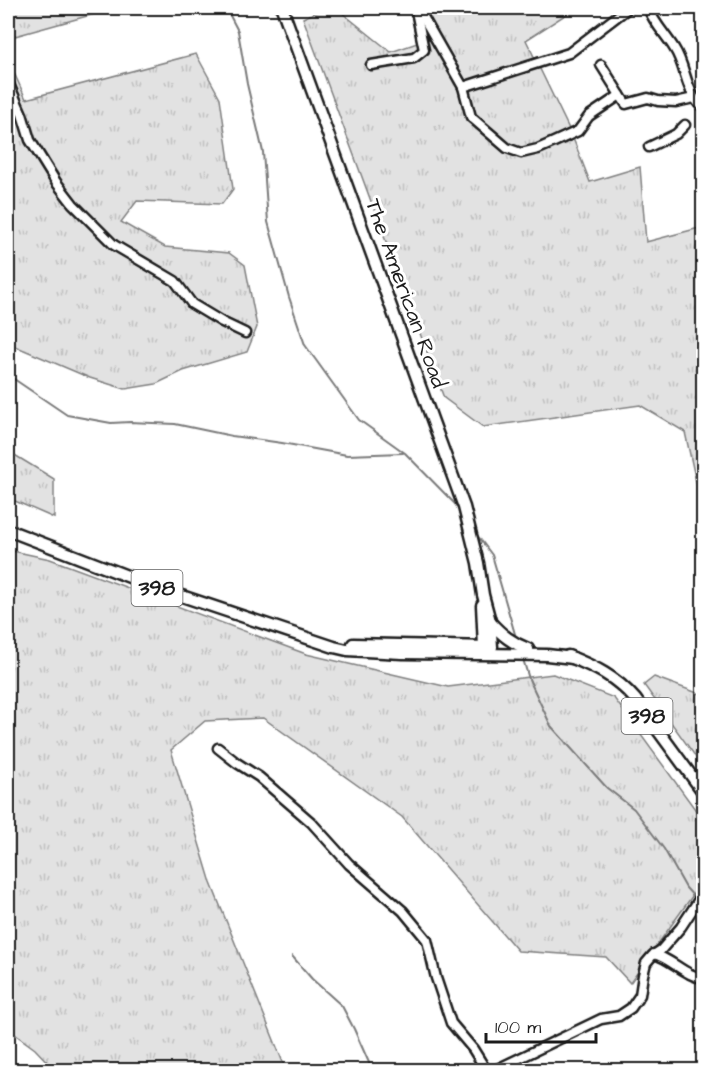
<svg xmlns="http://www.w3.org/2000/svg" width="711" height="1078" font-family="'Architects Daughter',sans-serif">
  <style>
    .grass { fill: url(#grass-tufts); stroke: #7f7f7f; stroke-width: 1.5 }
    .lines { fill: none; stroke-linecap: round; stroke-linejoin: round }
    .stream { stroke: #7a7a7a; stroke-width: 2 }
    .minor-casing { stroke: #1c1c1c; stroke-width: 13 }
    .major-casing { stroke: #1c1c1c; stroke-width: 15 }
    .minor { stroke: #fff; stroke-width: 8 }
    .major { stroke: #fff; stroke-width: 10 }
    .labels { text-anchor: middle; stroke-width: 6; stroke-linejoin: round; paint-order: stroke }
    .shield { fill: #fff; stroke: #606060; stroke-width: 1.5 }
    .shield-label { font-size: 21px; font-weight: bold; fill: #1c1c1c }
    .street-label { font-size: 22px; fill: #1c1c1c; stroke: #fff }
  </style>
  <defs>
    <pattern id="grass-tufts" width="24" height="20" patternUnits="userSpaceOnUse" patternTransform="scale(1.5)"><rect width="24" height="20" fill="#e2e2e2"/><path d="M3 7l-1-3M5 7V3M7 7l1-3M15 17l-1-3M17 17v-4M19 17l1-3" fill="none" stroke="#c1c1c1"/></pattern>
  </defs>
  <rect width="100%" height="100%" fill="#fff"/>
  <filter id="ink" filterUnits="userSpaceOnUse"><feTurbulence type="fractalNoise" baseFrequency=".0167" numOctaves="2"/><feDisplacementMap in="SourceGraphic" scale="12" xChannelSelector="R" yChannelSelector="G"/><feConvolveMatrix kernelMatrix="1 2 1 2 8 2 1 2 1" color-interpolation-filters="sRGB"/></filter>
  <g filter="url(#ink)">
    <g class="grass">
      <polygon points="8,8 116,8 8,38"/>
      <polygon points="325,8 336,8 391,52 432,38 425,8 576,8 526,40 571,133 590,182 640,167 646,242 703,227 703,504 700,500 685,432 640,405 483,427 444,398 303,18"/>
      <polygon points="196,54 220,98 233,189 222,204 137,201 121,222 165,247 229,253 245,265 257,327 247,352 183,371 156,384 125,389 90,378 10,344 8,344 8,60 26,99"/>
      <polygon points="8,451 54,479 54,518 8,498"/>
      <polygon points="8,550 50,559 306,654 448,687 553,674 614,698 703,820 703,881 630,983 606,957 518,951 402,817 263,718 205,721 171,750 211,883 286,1070 55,1070 35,1049 8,1029"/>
      <polygon points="654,677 703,695 703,767 644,685"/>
    </g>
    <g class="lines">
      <g class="stream">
        <polyline points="226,8 238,31 247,84 263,152 268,222 289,297 305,345 359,420 405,453 454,503 460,511"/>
        <polyline points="8,375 67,415 111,423 130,422 175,424 232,436 282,443 347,455 403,453"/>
        <polyline points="477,535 492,555 517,641"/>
        <polyline points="523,659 529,679 551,726 607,788 634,809 664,849 686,888 696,899"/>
        <polyline points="292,956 312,979 342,1006 354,1029 370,1065 370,1070"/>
      </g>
      <defs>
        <g id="minor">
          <polyline points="418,8 463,87 471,117 507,148 521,153 538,149 554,142 578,131 589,116 620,95 626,104 648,98 658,101 676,102 694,98"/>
          <path d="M648,8C654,23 665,34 674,48C684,63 685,82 694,97C696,101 700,105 704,108"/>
          <polyline points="371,65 414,58 424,50 416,11"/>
          <polyline points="601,65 620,95"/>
          <polyline points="8,82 22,114 30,140 56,182 73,204 114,245 175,281 192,304 222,322 245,333"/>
          <polyline points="463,87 569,53 628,8"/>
          <polyline points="649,147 676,134 685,125"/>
          <polyline points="218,748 237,763 259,777 311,822 349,864 403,911 427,940 436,978 451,1023 473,1049 486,1070"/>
          <path d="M654,954C672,959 686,977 704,978"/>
          <polyline points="495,1070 601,1019 619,1016 631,1008 640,995 643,975 646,963 652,956 661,950 681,927 704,892"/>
        </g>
        <g id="major">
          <polyline points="282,8 464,507 478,563 483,595 490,621 492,647 488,654"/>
          <polyline points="8,530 158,588 334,647 347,650 402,653 547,655 573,658"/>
          <polyline points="482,605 484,647 487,651"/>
          <path d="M490,622C502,635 512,643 528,649"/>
          <polyline points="353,644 490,647"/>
          <path d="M568,656C595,667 615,676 635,699L704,793"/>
        </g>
      </defs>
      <use href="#minor" class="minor-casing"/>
      <use href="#major" class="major-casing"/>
      <use href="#minor" class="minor"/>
      <use href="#major" class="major"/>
    </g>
  </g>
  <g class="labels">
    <g class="shield">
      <rect x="131.5" y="570" width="51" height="36" rx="4.5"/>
      <rect x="621.5" y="698" width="51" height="36" rx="4.5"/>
    </g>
    <g class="shield-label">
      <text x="157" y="595">398</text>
      <text x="647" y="723">398</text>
    </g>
    <g class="street-label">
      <text transform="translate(407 293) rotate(70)" y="8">The American Road</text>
    </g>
  </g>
  <rect width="711" height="1078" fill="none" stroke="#fff" stroke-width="30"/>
  <rect x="15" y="15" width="681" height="1048" fill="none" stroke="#1c1c1c" stroke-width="2" filter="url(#ink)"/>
  <path d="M486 1033v9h110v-9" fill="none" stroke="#1c1c1c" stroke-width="3"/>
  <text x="495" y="1033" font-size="18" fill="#1c1c1c" stroke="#ffffff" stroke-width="4.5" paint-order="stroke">100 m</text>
</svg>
